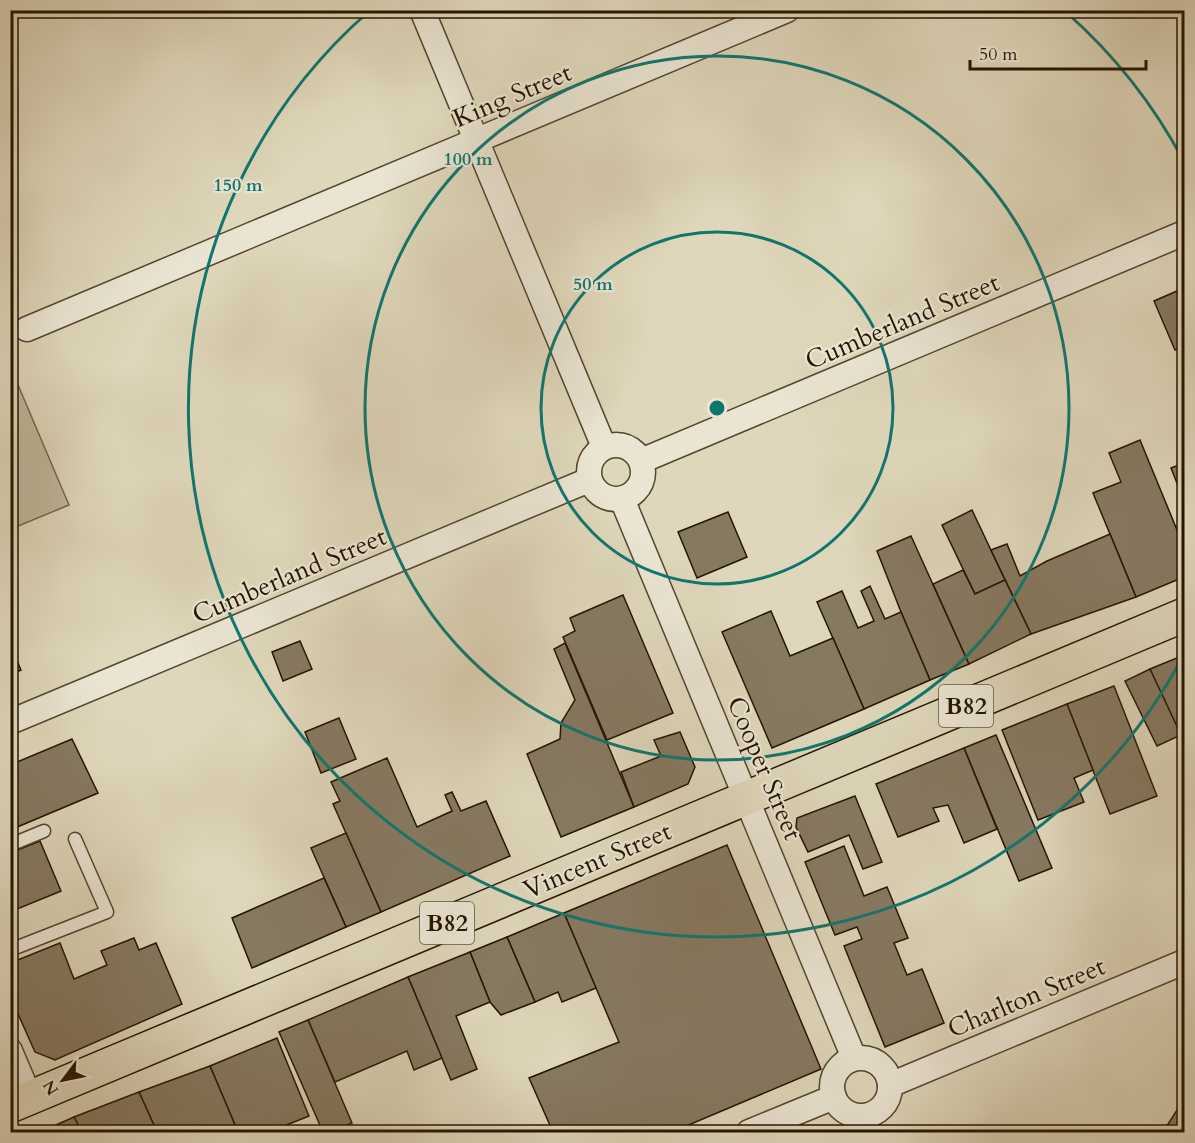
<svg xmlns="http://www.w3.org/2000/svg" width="1195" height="1143" font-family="Cardo,serif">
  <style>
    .park { fill: #bfb69b; stroke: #72654e; stroke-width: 1.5 }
    .building { fill: #867962; stroke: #251401; stroke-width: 1.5 }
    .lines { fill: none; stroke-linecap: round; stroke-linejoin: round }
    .lane-casing { stroke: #544530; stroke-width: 15 }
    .street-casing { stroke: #544530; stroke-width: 27 }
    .primary-casing { stroke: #251401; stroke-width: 36 }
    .lane { stroke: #eae5d3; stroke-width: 12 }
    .street { stroke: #eae5d3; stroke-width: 24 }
    .primary { stroke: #dfd7bb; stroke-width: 33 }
    .ring { fill: none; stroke: #0f766e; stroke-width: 3 }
    .labels { text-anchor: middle; stroke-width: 4.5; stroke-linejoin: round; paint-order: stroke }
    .shield { fill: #eae5d3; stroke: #605340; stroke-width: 1.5 }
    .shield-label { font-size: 24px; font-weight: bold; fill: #251401 }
    .street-label { font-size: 26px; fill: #251401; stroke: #eae5d3 }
    .centre { fill: #0f766e; stroke: #eae5d3; stroke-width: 3 }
    .ring-label { font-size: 18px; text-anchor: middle; font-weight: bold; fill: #0f766e; stroke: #eae5d3; stroke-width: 4.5; stroke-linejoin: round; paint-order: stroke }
  </style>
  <rect width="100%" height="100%" fill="#dfd7bb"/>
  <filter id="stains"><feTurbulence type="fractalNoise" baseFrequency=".00333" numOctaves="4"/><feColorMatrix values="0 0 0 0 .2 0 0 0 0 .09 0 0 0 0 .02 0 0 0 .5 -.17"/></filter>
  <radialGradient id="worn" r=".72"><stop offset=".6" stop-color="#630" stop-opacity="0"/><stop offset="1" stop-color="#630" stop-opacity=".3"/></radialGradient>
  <polygon class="park" points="10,366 69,505 11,529 10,529"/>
  <g class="building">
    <polygon points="1184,288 1184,346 1175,350 1154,301"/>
    <polygon points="1140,440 1184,547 1184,577 1136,597 1093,493 1121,482 1109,453"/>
    <polygon points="1184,463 1184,501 1171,468"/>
    <polygon points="972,510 1005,580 975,594 942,525"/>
    <polygon points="728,512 747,557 697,578 678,532"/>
    <polygon points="1110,534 1136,597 1031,634 991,550 1007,544 1020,576 1047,561"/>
    <polygon points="911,536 969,664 930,680 901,612 877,551"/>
    <polygon points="963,570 975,594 1005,580 1031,634 969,664 933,584"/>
    <polygon points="870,586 885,619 901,612 930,680 864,709 817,602 842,591 858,628 874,621 861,591"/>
    <polygon points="623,595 673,713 607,740 563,637 575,631 570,618"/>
    <polygon points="771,611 790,656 833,638 864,709 772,748 722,632"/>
    <polygon points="300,641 312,669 283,681 272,652"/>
    <polygon points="565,643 634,807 561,837 527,754 560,739 561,723 575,700 554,649"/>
    <polygon points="10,644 21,670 10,675"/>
    <polygon points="1184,655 1184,743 1150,669"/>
    <polygon points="1150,669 1181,735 1157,746 1125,681"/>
    <polygon points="1114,686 1157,796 1110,814 1067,704"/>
    <polygon points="1067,704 1093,770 1074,778 1084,802 1038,820 1002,730"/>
    <polygon points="339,718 356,759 321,773 305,732"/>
    <polygon points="680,732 695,767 688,784 634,807 621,772 661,756 654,740"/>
    <polygon points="996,735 1052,868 1019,881 964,748"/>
    <polygon points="72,739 98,793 10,830 10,765"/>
    <polygon points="964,748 997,829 964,843 948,805 933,808 939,821 898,837 876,784"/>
    <polygon points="387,758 417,827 452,811 445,795 452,792 461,811 486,801 510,856 381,912 333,804 340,801 331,782"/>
    <polygon points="855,796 882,862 863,869 849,835 808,852 796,827 797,818"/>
    <polygon points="346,833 381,912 346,927 311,848"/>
    <polygon points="40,841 61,891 10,912 10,853"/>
    <polygon points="727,845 821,1069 672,1132 553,1132 529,1078 619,1042 564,913"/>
    <polygon points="844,846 864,896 887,887 908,938 894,943 907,975 922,969 944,1023 885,1047 844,946 862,939 857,927 835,935 805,862"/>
    <polygon points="324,878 346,927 252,968 232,918"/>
    <polygon points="564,913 596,988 562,1002 558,992 535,1002 507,937"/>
    <polygon points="507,937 535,1002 501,1015 490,1002 470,952"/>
    <polygon points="134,938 139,950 156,943 182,1004 55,1060 35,1052 10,996 10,963 60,943 74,979 107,965 101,951"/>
    <polygon points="470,952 490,1002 456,1016 477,1069 451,1080 408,977"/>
    <polygon points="408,977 442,1058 414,1070 407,1051 335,1082 308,1020"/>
    <polygon points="308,1020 352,1123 330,1132 323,1132 279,1032"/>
    <polygon points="277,1038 309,1116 269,1132 238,1132 210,1066"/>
    <polygon points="210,1066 238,1132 157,1132 139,1092"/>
    <polygon points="139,1092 157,1132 82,1132 74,1117"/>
    <polygon points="1184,1099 1184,1132 1163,1132"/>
    <polygon points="74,1117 82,1132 40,1132"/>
  </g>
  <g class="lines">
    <defs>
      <g id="lane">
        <polyline points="10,845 44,831"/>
        <polyline points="10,950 107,912 75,839"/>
      </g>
      <g id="street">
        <polyline points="422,10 604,447"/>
        <polyline points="27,329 787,10"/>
        <circle cx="616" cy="472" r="27"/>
        <polyline points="641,461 1184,233"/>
        <polyline points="622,499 854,1058"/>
        <polyline points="10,722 589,480"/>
        <polyline points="10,1051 30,1098"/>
        <circle cx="861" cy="1087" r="29"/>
        <polyline points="890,1085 1184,962"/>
        <polyline points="749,1132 834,1097"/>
      </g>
      <polyline id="primary" points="10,1106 1184,615"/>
    </defs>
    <use href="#lane" class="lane-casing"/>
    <use href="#street" class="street-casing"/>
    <use href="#primary" class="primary-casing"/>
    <use href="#lane" class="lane"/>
    <use href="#street" class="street"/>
    <use href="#primary" class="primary"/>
  </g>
  <g class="ring">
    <circle cx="717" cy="408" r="176"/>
    <circle cx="717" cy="408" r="352"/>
    <path d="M1183 656A528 528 0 1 1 367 13M1067 13A528 528 0 0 1 1183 160"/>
  </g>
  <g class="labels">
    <g class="shield">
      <rect x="939" y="685" width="54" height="42" rx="4.5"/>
      <rect x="420" y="902" width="54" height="42" rx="4.5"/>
    </g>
    <g class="shield-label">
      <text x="966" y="714">B82</text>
      <text x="447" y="931">B82</text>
    </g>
    <g class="street-label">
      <text transform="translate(512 95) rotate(-23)" y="9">King Street</text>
      <text transform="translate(902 321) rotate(-23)" y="9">Cumberland Street</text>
      <text transform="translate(289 575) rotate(-23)" y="9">Cumberland Street</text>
      <text transform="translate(765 768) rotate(67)" y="9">Cooper Street</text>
      <text transform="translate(597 860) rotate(-23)" y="9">Vincent Street</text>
      <text transform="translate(1026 997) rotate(-23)" y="9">Charlton Street</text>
    </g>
  </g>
  <circle cx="717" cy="408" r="9" class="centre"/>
  <g class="ring-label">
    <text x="468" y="165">100 m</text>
    <text x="238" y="191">150 m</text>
    <text x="593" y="290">50 m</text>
  </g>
  <rect width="1195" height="1143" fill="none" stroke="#dfd7bb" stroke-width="36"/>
  <rect x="12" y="12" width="1171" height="1119" fill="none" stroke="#251401" stroke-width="3"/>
  <rect x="18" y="18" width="1159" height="1107" fill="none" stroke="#251401" stroke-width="1.5"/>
  <g transform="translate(63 1080) rotate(238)" stroke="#eae5d3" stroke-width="4.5" paint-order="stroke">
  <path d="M0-4.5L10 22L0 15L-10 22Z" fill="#251401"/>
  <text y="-9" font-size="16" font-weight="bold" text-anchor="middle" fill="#251401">N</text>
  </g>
  <path d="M970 60v9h176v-9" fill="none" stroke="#251401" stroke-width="3"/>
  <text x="979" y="60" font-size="18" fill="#251401" stroke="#eae5d3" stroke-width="4.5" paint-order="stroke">50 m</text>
  <rect width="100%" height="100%" filter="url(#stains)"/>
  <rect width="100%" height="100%" fill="url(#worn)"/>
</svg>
